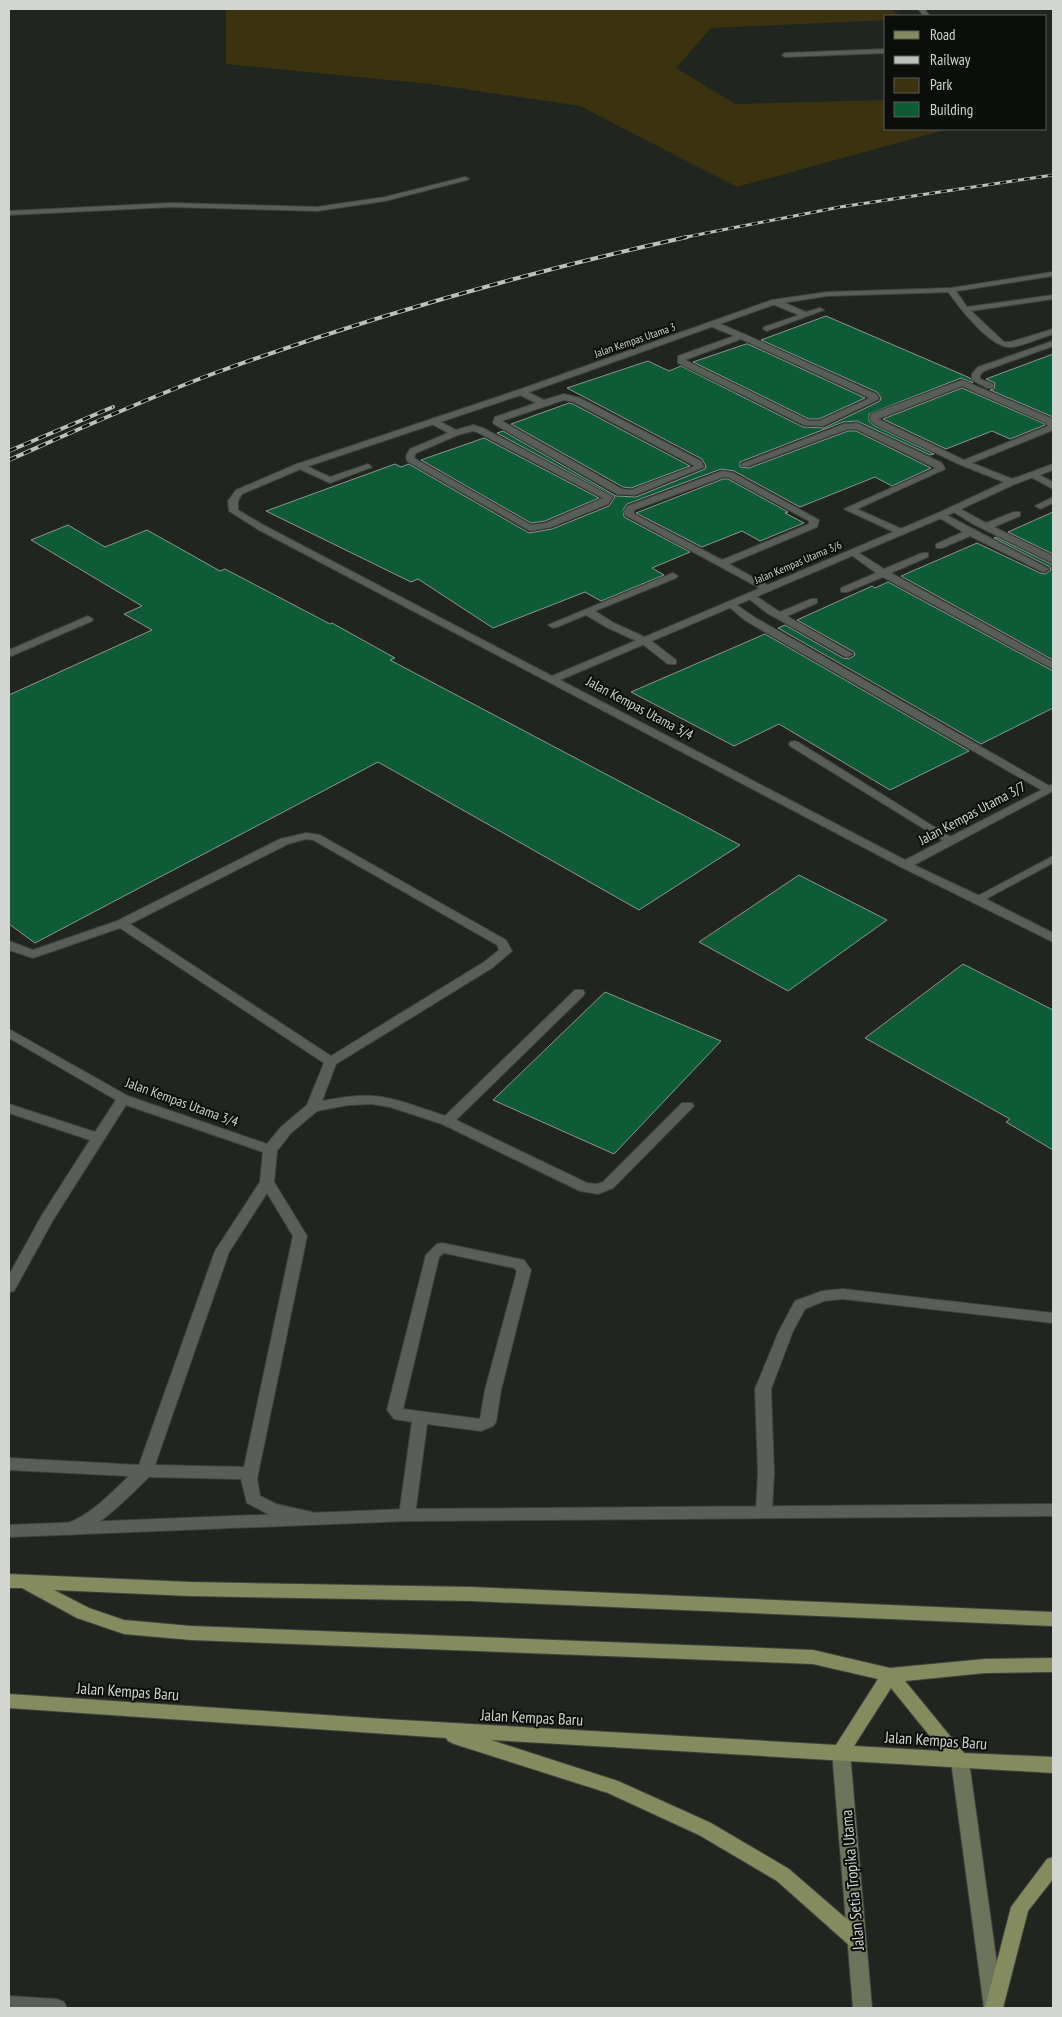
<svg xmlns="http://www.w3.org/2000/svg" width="1062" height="2017" font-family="'PT Sans Narrow',sans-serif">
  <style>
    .green { fill: #3b330f }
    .building { fill: #0e5c37; stroke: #8e9590 }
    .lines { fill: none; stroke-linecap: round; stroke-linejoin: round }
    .lane-casing { stroke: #3f423e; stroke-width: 2 }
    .street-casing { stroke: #3f423e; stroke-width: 2 }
    .secondary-casing { stroke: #3f423e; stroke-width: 2 }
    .primary-casing { stroke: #3f423e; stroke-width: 2 }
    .lane { fill: #5a5e58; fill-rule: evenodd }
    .street { fill: #5a5e58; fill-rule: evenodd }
    .secondary { fill: #6e745b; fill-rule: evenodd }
    .primary { fill: #838b5f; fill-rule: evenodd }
    .rail-far1-casing { stroke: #bdc0bc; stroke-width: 3 }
    .rail-casing { stroke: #bdc0bc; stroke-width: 4 }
    .rail-far1 { stroke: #0c0e0b; stroke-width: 2; stroke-dasharray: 6; stroke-linecap: butt }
    .rail { stroke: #0c0e0b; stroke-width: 2.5; stroke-dasharray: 8; stroke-linecap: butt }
    .labels { text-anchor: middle; stroke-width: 4; stroke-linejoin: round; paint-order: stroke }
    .far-street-label { font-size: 11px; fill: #d2d5d1; stroke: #0c0e0b }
    .street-label { font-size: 14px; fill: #d2d5d1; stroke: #0c0e0b }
    .near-street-label { font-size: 16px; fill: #d2d5d1; stroke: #0c0e0b }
  </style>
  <rect width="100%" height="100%" fill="#212520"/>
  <polygon class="green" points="226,9 892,9 900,16 886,16 886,20 711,28 676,68 735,104 886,100 886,129 948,129 737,187 580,106 431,84 226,64"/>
  <g class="building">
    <polygon points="826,316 970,378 973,383 961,378 869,414 869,421 875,426 934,454 930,455 857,421 843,422 740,462 740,467 749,468 848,431 856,431 931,468 892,486 875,477 800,507 734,471 721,469 627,504 623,510 624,517 690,552 652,568 664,575 601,601 585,592 493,628 418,579 411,582 266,511 395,464 401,467 409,464 529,533 552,529 609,506 615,497 497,433 503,431 616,496 636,497 705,469 706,466 702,459 567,388 648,361 669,371 681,366 803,427 824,428 880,401 881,398 877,392 761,340"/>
    <polygon points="746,344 748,344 865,398 819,419 809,419 693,362"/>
    <polygon points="1053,354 1053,417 990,390 994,389 995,383 986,379"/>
    <polygon points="962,388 1045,424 1045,425 1010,439 992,431 946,449 883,419"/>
    <polygon points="569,403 573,404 690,466 631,488 623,487 511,424"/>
    <polygon points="484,438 599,498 545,521 531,523 421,460"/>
    <polygon points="723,479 728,479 788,512 785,513 804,523 760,541 742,531 702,547 636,513"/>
    <polygon points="1053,512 1053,554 1008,532"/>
    <polygon points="68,525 105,547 147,530 220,571 225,569 330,624 332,623 395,658 390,660 740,845 639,910 378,762 35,943 9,924 9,695 152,630 124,614 142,606 31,540"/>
    <polygon points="996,537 1053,565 1053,660 901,576 977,543 1040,573 1045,574 1051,570 1050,567 994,538"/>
    <polygon points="888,582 1053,671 1053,708 981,744 778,628 785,625 843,658 849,659 855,655 854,652 797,620 872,586 875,588"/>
    <polygon points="765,634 969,751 890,790 779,724 734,746 631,692"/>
    <polygon points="799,875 887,920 788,991 699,942"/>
    <polygon points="963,964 1053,1010 1053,1150 1006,1122 1010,1119 865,1038"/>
    <polygon points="605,992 721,1041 614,1154 493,1100"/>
  </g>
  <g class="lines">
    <defs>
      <g id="lane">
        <polygon points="886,49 886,53 785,57 782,55 785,53"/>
        <path d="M948,288H954L967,307L1053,295V299L971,311L1004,342H1010L1053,329V334C1040,338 1026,345 1012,347C991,350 958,306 947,290Z"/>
        <polygon points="772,300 778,300 806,312 820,308 824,310 767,331 763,329 764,327 799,315 772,304"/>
        <path d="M710,322H716L744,334L876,394L879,399L823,426L804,425L678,363V356L734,336L710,326ZM741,339L870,398L819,421H809L685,360Z"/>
        <polygon points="1053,341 1053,346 984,371 980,375 980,379 993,384 993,388 987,388 972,380 972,374 978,367"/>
        <path d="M962,380L1053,419V430L972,463L1015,480V484H1009L961,465L876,425L870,420L871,414ZM962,386L1046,423L1048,426L964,460L878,419Z"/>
        <path d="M518,390H524L544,400L564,394L580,398L701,461L704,467L635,495L617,494L494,424L493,422L495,417L536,403L518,394ZM564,400L574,402L695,466L631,490L622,489L502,421Z"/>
        <path d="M433,418L456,430L473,425L483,428L613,497L608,504L551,527L530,531L407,461L406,456L410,449L448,433L430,423L429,421ZM473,431L477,432L603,498L546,523L531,525L414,458L416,453L458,435Z"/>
        <polygon points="857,423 942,463 945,469 857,509 904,530 904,534 898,534 844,509 936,468 856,429 848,429 748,466 742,466 741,464 844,424"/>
        <polygon points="300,463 330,477 368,464 372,467 330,483 297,468 296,466"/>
        <path d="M722,471L733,473L819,520L817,527L729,564L771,587V591H765L625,515L624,511L628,506ZM723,477H728L809,521V524L722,560L634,514V510Z"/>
        <polygon points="1034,472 1053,482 1053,489 1031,477 1030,475"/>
        <polygon points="1053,497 1053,503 1040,509 1035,506"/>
        <polygon points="955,506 986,523 1014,512 1020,512 1020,516 994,527 1053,556 1053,563 973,524 952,511 950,509"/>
        <polygon points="941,512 1049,569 1044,572 1041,571 970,536 942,548 936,548 936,544 963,532 938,517 938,513"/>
        <polygon points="853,549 884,569 922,553 928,553 928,557 891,573 1053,662 1053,669 883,577 847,592 841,592 841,588 876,573 850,554 848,552"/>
        <polygon points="673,573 678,576 676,578 595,611 614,623 649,639 676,660 676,664 668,664 641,643 606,627 586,615 557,627 553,628 548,625"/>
        <polygon points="751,593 780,612 811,599 817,599 817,603 787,616 853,654 848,657 844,656 767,613 748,598 746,596"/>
        <polygon points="731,601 754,617 1053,788 1053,792 1045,792 746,621 728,606 726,604"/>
        <polygon points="88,616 93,619 92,621 9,657 9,650"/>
        <polygon points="794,741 798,742 957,841 951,844 947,843 790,746 789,744 790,742"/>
        <path d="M306,833L320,835L506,940L512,951L492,968L336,1064L322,1101C338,1098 356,1095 373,1096C397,1098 421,1108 445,1116L575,990H583L585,993L583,996L456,1120L587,1183L597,1184L603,1182L682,1103H692L694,1106L613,1188L598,1194L580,1191L442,1124L390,1107L372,1104L348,1105L317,1111L291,1133L277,1151L274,1182L307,1236L257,1479L260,1496L276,1504L316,1513L318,1517L316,1521L310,1523L272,1516L247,1503L241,1479L149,1477C132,1493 88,1541 65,1534L63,1529L65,1524C90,1516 110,1494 129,1476L9,1470V1458L139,1465L215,1251L260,1182L263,1152L126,1105L53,1220L14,1291L9,1292V1275L42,1215L90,1140L9,1113V1104L95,1132L116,1100L9,1038V1029L128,1096L267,1144L281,1127L307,1105L324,1063L120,928L33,958L9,950V941L33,950L117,921L280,839ZM306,839L313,840L497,945L499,950L484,962L331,1056L130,924L288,844ZM267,1193L293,1236L244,1467L155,1465L229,1252Z"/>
        <polygon points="1053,856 1053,863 982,901 974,901 972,899"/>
        <path d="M442,1243L524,1260L531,1270L501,1390L496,1422L493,1426L481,1431L427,1424L415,1515L413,1519L407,1521L401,1519L399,1515L412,1422L394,1419L387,1410L426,1255L437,1244ZM444,1253L514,1268L517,1271L485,1390L480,1419L403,1409L439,1257Z"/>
        <polygon points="843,1289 1053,1313 1053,1323 843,1299 824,1301 805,1309 793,1331 771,1389 774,1473 772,1511 770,1515 764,1517 758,1515 756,1511 758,1473 755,1389 779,1331 795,1301 822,1291"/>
      </g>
      <g id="street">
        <polygon points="918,9 924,9 930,16 924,16"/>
        <polygon points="465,177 469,179 467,180 385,201 317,211 171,207 9,215 9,211 171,203 317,207 385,197"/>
        <polygon points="1053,272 1053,276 951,292 827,296 776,304 524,394 303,468 242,494 238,501 238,510 265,526 552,676 938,513 1009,480 1053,464 1053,470 1015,484 944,517 560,680 905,860 1053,784 1053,791 914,865 982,897 1053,933 1053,942 901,867 259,530 229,511 228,501 236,490 297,464 518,390 772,300 827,292 951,288"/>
        <polygon points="1053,1504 1053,1516 407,1521 9,1537 9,1525 407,1509"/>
        <polygon points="9,1996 57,1999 64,2002 67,2008 9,2008"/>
      </g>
      <g id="secondary">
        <polygon points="841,1744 847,1747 850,1752 872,2008 853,2008 832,1752 835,1747"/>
        <polygon points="960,1753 966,1756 969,1761 1003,2008 984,2008 951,1761 954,1756"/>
      </g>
      <g id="primary">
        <path d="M9,1574L190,1582L472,1587L1053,1612V1626L472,1601L190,1596L54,1590L89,1608L124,1620L191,1626L813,1650L890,1668L985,1659L1053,1658V1672L985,1673L905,1681L964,1753L1053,1757V1773L491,1740L618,1781L711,1823L789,1869L864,1934L866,1940L864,1946L857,1949L850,1946L777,1881L699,1835L608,1793L454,1744L448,1741L446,1738L9,1708V1694L384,1719L836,1745L878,1679L813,1664L191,1640L124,1634L77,1618L22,1588H9ZM891,1688L942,1751L854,1746Z"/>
        <polygon points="1053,1857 1053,1879 1028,1911 1003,2008 985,2008 1011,1907 1047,1859"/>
      </g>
    </defs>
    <use href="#lane" class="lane-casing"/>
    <use href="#street" class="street-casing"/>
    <use href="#secondary" class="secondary-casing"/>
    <use href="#primary" class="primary-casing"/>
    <use href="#lane" class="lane"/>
    <use href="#street" class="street"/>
    <use href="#secondary" class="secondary"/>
    <use href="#primary" class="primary"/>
    <defs>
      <polyline id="rail-far1" points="681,238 840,207 1053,175"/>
      <g id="rail">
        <polyline points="9,451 113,407"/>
        <path d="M9,460C77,430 145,399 215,373C369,317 527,272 687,237"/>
      </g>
    </defs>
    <use href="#rail-far1" class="rail-far1-casing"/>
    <use href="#rail" class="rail-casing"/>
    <use href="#rail-far1" class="rail-far1"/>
    <use href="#rail" class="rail"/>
  </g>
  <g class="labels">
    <g class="far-street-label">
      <text transform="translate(635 340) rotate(-19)" y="4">Jalan Kempas Utama 3</text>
      <text transform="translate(798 562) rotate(-23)" y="4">Jalan Kempas Utama 3/6</text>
    </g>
    <g class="street-label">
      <text transform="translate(640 708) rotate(28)" y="5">Jalan Kempas Utama 3/4</text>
      <text transform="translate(972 813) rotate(-28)" y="5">Jalan Kempas Utama 3/7</text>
      <text transform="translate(182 1102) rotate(20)" y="5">Jalan Kempas Utama 3/4</text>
    </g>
    <g class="near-street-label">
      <text transform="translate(128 1691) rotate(4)" y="6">Jalan Kempas Baru</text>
      <text transform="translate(532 1717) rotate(3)" y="6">Jalan Kempas Baru</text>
      <text transform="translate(936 1740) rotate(4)" y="6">Jalan Kempas Baru</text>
      <text transform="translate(852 1880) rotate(-95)" y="6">Jalan Setia Tropika Utama</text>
    </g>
  </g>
  <rect width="1062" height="2017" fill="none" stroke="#d2d5d1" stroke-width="20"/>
  <rect x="884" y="15" width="162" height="115" fill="#0c0e0b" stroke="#5b5e5a"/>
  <rect x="894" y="31" width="25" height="8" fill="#838b5f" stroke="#5b5e5a"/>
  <text x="930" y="40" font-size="15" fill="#d2d5d1">Road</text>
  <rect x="894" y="56" width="25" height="8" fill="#bdc0bc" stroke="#5b5e5a"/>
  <text x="930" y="65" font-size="15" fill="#d2d5d1">Railway</text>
  <rect x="894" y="78" width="25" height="15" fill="#3b330f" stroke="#5b5e5a"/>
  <text x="930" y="90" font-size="15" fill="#d2d5d1">Park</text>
  <rect x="894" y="102" width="25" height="15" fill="#0e5c37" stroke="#5b5e5a"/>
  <text x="930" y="115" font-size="15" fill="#d2d5d1">Building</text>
</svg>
